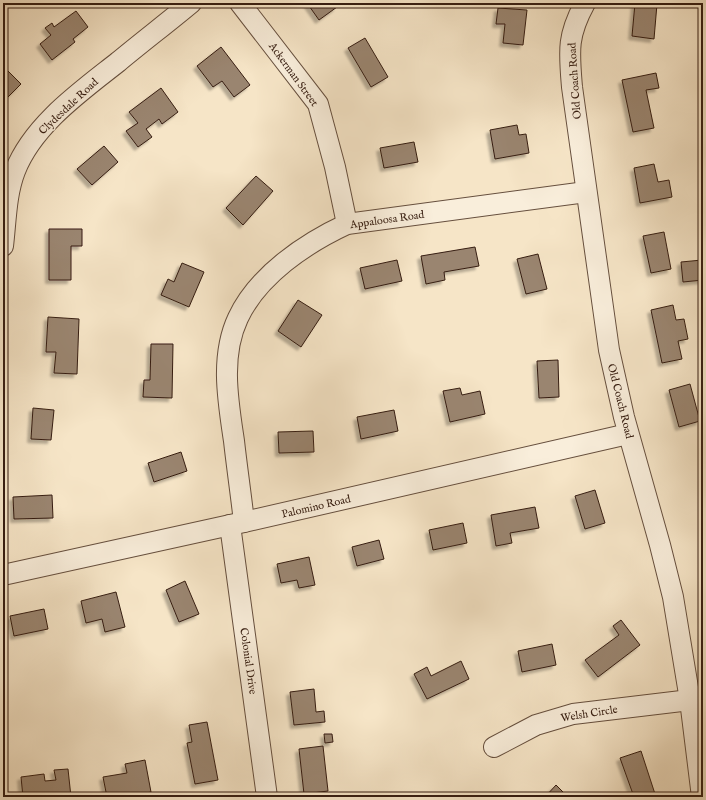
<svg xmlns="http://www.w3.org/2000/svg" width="706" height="800" font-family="'IM FELL English',serif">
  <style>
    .building { fill: #9a8570; stroke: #361d11; filter: url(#shadow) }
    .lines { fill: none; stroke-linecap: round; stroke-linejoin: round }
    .minor-casing { stroke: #664f3e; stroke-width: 22 }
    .minor { stroke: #f9eedb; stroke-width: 20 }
    .labels { text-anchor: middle; stroke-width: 3; stroke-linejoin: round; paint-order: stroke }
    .street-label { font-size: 11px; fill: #361d11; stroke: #f9eedb }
  </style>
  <defs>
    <filter id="shadow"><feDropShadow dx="-3.5" dy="3.5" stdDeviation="1" flood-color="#0004"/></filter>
  </defs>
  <rect width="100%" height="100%" fill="#f6e5c7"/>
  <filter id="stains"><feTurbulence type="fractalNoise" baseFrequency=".005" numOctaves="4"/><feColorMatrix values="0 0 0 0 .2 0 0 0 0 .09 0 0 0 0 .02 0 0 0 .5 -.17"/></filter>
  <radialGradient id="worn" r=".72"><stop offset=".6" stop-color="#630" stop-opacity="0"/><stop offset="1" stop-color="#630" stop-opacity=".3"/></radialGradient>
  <g class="building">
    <polygon points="307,3 334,3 337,7 319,20"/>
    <polygon points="635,3 657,4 654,39 632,36"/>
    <polygon points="498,8 527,10 523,45 503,43 505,24 496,24"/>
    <polygon points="76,11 88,27 73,39 75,42 52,60 40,44 51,35 45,28 52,23 54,27"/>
    <polygon points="365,38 388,77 371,87 348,48"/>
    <polygon points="221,47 250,85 234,97 222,81 213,87 197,66"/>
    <polygon points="6,69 21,84 3,102 3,72"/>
    <polygon points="656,73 659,88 646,90 654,128 633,132 622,80"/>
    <polygon points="161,88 178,112 162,124 159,119 146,129 152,137 138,147 126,131 138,123 129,112"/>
    <polygon points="517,125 519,135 526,134 529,153 495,159 490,130"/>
    <polygon points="414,142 418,162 384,168 380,148"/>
    <polygon points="104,146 118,162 92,185 77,169"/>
    <polygon points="654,164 658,182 669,180 672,197 640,203 634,168"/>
    <polygon points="256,176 273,191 243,225 226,208"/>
    <polygon points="49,229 82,229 82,246 71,246 71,280 49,280"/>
    <polygon points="664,232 671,269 651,273 643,236"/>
    <polygon points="475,247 479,266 444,272 445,280 426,284 421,256"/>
    <polygon points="538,254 547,289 526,294 517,259"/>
    <polygon points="397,260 402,281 365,289 360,268"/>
    <polygon points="702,260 703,280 683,282 681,262"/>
    <polygon points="182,263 204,272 189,307 161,295 168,279 174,282"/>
    <polygon points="298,300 322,315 301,347 278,331"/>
    <polygon points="673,305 676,320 684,319 688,339 678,341 682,359 662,363 651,310"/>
    <polygon points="48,317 79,319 77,374 54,373 56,352 46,352"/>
    <polygon points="151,344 173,344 172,398 143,397 144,380 150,380"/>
    <polygon points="558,360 559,397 539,398 537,361"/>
    <polygon points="690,384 700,421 679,427 669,390"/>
    <polygon points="460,388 462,395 480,391 485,414 450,422 443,391"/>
    <polygon points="33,408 54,410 51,440 31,439"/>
    <polygon points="394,410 398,431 361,439 357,417"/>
    <polygon points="313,431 314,452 279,453 278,432"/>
    <polygon points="181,452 187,471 154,482 148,463"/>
    <polygon points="595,490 605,523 585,529 575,496"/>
    <polygon points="52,495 53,518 14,519 13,497"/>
    <polygon points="535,507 539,528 510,533 512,543 496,546 491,515"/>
    <polygon points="463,523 467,543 433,550 429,530"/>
    <polygon points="379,540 384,559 357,566 352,547"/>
    <polygon points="309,557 315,585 299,588 297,580 281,583 277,564"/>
    <polygon points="185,581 199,614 179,622 166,590"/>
    <polygon points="116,592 125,627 105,632 102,619 86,623 81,601"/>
    <polygon points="44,609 48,629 14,636 10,616"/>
    <polygon points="621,620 640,645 598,677 585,660 619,635 613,626"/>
    <polygon points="552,644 556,665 522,672 518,651"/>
    <polygon points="461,661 469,679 427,699 414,674 427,667 431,676"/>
    <polygon points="314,689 316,712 324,711 325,722 294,725 290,692"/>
    <polygon points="207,722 218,780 195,784 187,743 192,742 189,725"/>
    <polygon points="324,734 332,734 333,742 325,743"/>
    <polygon points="323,746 328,791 304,794 299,749"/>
    <polygon points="641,751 656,797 634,797 620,758"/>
    <polygon points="145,760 151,792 125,797 107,797 103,777 127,773 125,764"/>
    <polygon points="68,769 71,797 23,797 21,777 44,774 45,781 56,780 54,770"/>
    <polygon points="556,785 568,797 545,797"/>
  </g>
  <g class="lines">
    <defs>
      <g id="minor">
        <polyline points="240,3 318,104 335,167 347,224"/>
        <path d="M585,3C567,36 569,51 572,87L609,350L624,417L660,545L673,597L690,700L702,797"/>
        <path d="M3,246C6,221 6,194 15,171C33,125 80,92 118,62C142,42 167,23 191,3"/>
        <path d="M244,522C241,495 237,468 234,441C228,401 220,356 238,318C258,275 306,243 347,224L586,192"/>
        <polyline points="230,525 267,797"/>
        <polyline points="3,575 244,522 628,434"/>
        <polyline points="494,747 536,725 573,714 690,700"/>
      </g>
    </defs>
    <use href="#minor" class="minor-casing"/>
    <use href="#minor" class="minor"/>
  </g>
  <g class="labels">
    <g class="street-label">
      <text transform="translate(294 74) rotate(54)" y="4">Ackerman Street</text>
      <text transform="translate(574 81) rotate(-94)" y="4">Old Coach Road</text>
      <text transform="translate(68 106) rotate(-43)" y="4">Clydesdale Road</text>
      <text transform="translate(387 219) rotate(-8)" y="4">Appaloosa Road</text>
      <text transform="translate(621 401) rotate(76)" y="4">Old Coach Road</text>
      <text transform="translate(316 506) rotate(-13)" y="4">Palomino Road</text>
      <text transform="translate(249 661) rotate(82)" y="4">Colonial Drive</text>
      <text transform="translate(589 713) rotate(-9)" y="4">Welsh Circle</text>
    </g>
  </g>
  <rect width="706" height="800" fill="none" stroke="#f6e5c7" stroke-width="16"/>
  <rect x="4" y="4" width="698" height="792" fill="none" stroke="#361d11" stroke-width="2"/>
  <rect x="8" y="8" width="690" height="784" fill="none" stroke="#361d11"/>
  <rect width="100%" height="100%" filter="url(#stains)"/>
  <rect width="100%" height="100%" fill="url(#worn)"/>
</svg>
